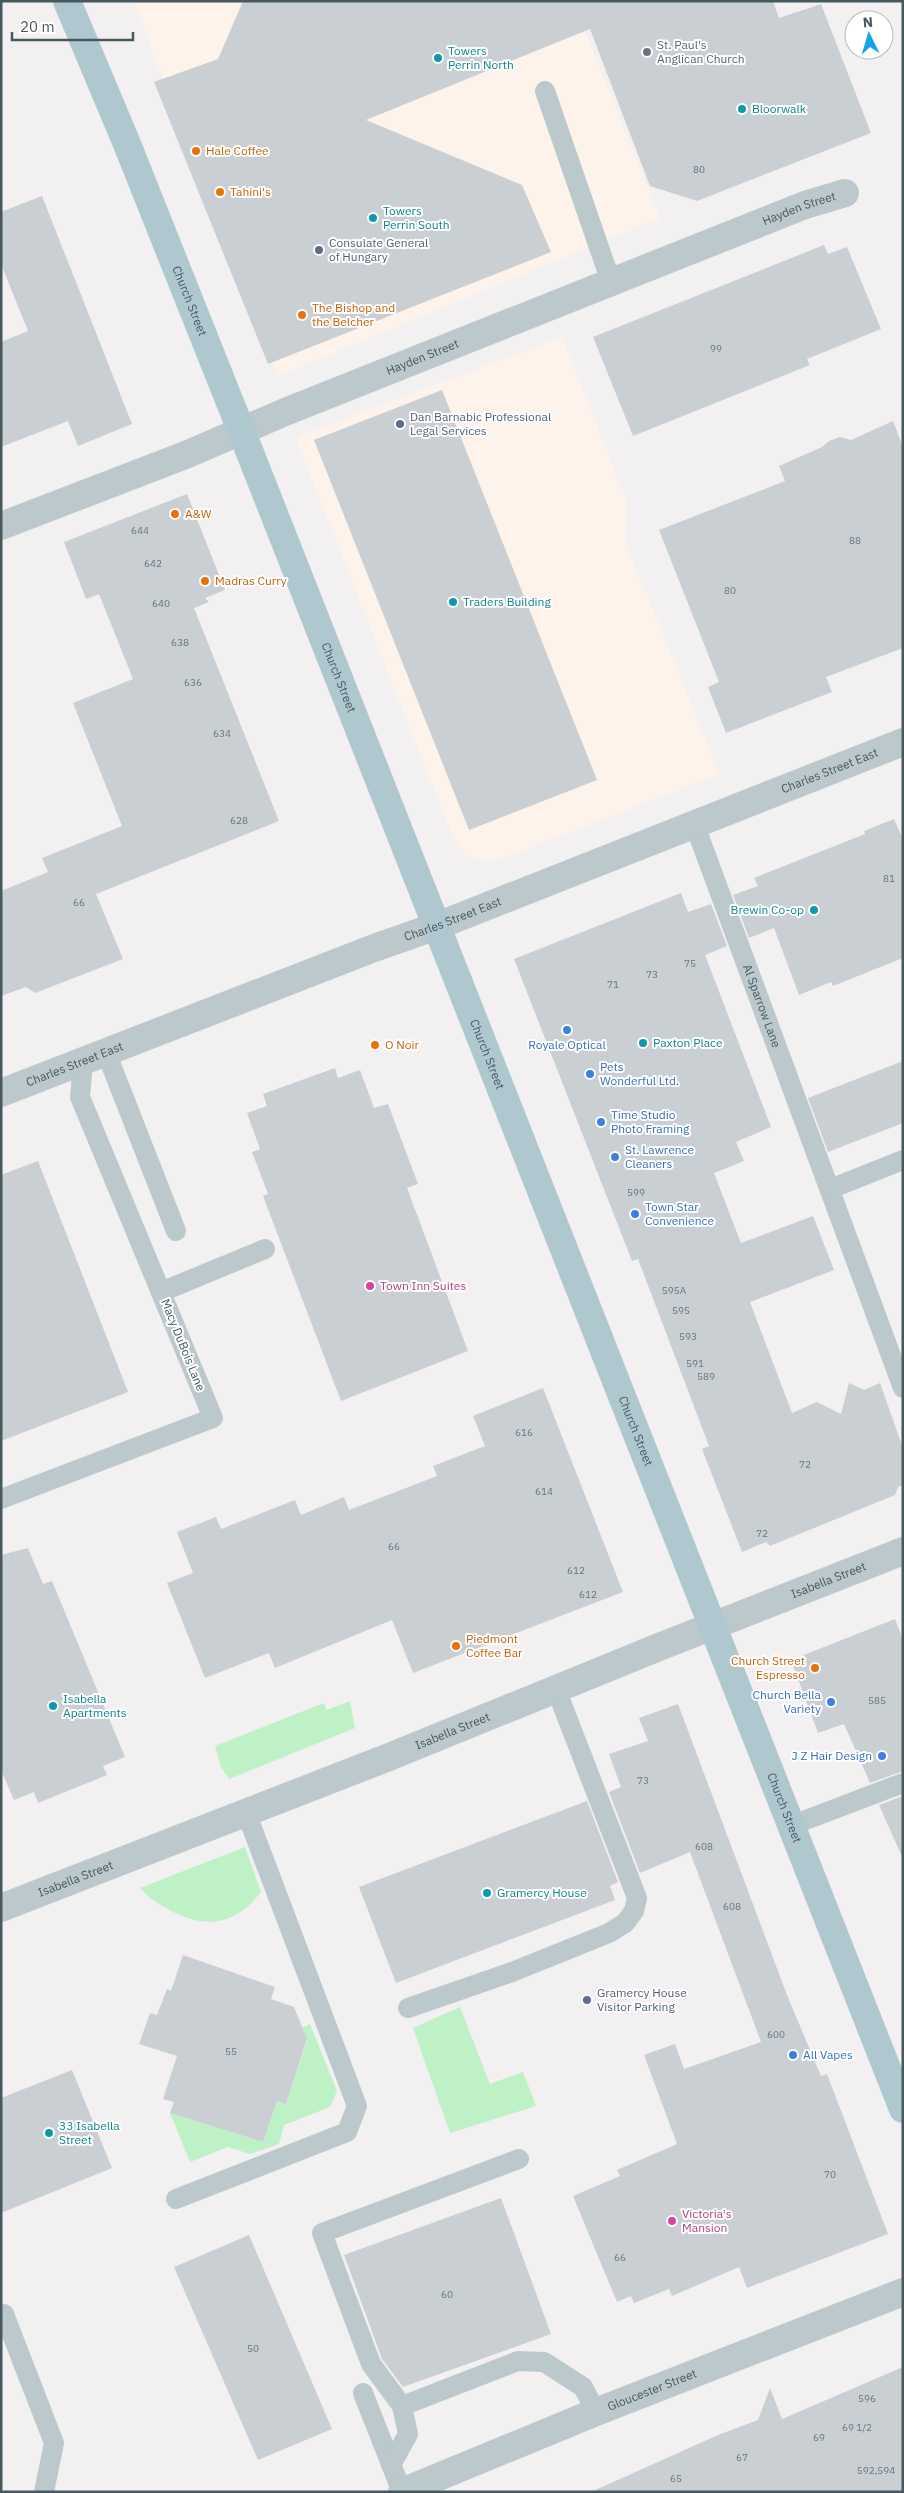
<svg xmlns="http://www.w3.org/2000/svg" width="904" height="2493" font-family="'IBM Plex Sans',sans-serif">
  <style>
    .commercial { fill: #fdf3ea }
    .green { fill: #bef1c6 }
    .building { fill: #cacfd3 }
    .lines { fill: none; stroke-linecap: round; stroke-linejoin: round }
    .service { stroke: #bbc9cd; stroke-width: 20 }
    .minor { stroke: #bbc9cd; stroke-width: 28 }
    .primary { stroke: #afc7cf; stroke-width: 28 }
    .worship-dot { fill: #6b7280; stroke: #fff; stroke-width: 2 }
    .culture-dot { fill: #0f9aa8; stroke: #fff; stroke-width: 2 }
    .food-dot { fill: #e8710a; stroke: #fff; stroke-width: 2 }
    .service-dot { fill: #5c6f8a; stroke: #fff; stroke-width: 2 }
    .shop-dot { fill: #3f7fe0; stroke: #fff; stroke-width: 2 }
    .hotel-dot { fill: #d1479c; stroke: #fff; stroke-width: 2 }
    .labels { text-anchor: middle; stroke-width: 4; stroke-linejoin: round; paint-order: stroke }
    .number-label { font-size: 10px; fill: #68767b }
    .worship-label { font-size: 12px; fill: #5b616d; stroke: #fff; text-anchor: start }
    .culture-label { font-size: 12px; fill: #0d838f; stroke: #fff; text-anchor: start }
    .food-label { font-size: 12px; fill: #c56008; stroke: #fff; text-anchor: start }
    .street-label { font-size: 12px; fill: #47595e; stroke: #fff }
    .service-label { font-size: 12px; fill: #4e5e75; stroke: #fff; text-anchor: start }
    .shop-label { font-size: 12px; fill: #366cbe; stroke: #fff; text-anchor: start }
    .hotel-label { font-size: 12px; fill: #b23c85; stroke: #fff; text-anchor: start }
  </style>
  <rect width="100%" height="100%" fill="#f3f0f1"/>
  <g class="commercial">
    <polygon points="133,1 573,1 660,218 278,376"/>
    <polygon points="562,337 627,502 626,544 720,774 496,861 481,861 467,855 455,842 297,442 304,434"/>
  </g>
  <g class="green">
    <polygon points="350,1701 355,1728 229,1779 221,1767 215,1746 324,1703 326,1710"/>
    <path d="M245,1847L261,1892C236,1924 208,1930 171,1911C159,1904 149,1899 140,1888Z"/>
    <polygon points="460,2007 490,2084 523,2072 536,2106 450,2133 413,2028"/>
    <polygon points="310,2024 337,2091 330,2107 284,2125 279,2144 250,2154 228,2147 190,2162 170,2113 263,2142 277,2101 286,2104 307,2041 302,2028"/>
  </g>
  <g class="building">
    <polygon points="243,1 773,1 779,18 821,4 871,133 697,201 650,186 590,29 366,120 522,185 551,252 268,364 154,82 218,59"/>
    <polygon points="42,196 132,424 78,446 68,421 1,447 1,342 28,331 1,264 1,212"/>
    <polygon points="824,245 828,254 847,247 881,329 807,359 810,365 633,436 593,337"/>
    <polygon points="442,390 597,780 469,830 314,440"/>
    <polygon points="893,421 903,447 903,648 826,677 832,692 726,733 708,687 719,682 659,530 785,481 779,466 822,447 829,441 840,437 851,440"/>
    <polygon points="187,494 225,590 205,598 209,602 194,608 279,821 96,894 123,959 35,993 26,987 1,996 1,891 48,872 42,858 122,826 73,703 133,679 99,594 86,599 64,542"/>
    <polygon points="894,819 903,839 903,958 833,986 831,982 799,995 774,928 749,938 733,895 758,886 754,878 865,834 864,831"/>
    <polygon points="681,893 688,912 711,904 727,946 705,955 771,1127 736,1142 744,1161 714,1173 741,1243 813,1216 834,1270 750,1302 792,1413 817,1402 841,1414 849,1383 864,1390 880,1383 903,1448 903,1485 898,1487 895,1495 770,1546 766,1542 742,1552 702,1449 709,1446 638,1259 632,1261 514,959"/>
    <polygon points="903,1061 903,1123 828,1152 808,1098"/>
    <polygon points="335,1068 338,1078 360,1070 374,1108 388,1104 418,1184 407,1188 468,1351 341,1401 263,1196 268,1194 252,1152 260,1149 247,1113 267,1106 263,1094"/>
    <polygon points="38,1161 128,1392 1,1441 1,1175"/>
    <polygon points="543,1388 623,1592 413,1673 392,1620 275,1668 269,1653 205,1678 167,1583 193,1573 177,1532 216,1517 221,1529 295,1500 301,1515 344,1497 349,1510 437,1476 433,1466 485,1446 473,1416"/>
    <polygon points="28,1548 43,1584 52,1581 125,1757 103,1766 107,1775 38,1803 34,1792 14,1800 1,1770 1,1555"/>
    <polygon points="895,1619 903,1640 903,1771 870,1783 844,1724 818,1733 791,1660"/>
    <polygon points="678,1704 787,1995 821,2076 827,2074 888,2234 747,2288 739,2267 672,2296 669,2289 634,2303 631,2296 617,2302 573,2196 620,2176 617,2170 677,2144 644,2055 675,2044 684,2069 761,2042 690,1852 640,1873 609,1792 621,1787 609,1754 648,1741 639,1718"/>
    <polygon points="903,1796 903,1859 879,1805"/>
    <polygon points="587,1801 618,1882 610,1886 615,1900 396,1983 359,1887"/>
    <polygon points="183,1955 275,1987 271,1999 294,2007 307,2039 286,2104 277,2101 263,2142 170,2113 174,2102 163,2099 177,2056 139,2044 150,2013 157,2015 167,1989 171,1991"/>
    <polygon points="72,2070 112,2168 1,2213 1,2098"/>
    <polygon points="501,2198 551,2334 403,2387 382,2359 344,2255"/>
    <polygon points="249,2235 332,2429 258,2460 174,2267"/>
    <polygon points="903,2367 903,2492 591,2492 718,2435 758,2420 770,2388 782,2419"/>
  </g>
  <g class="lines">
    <g class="service">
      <polyline points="545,91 611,282"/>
      <path id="s1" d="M694,823L903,1388"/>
      <polyline points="106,1052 176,1231"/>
      <polyline points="830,1189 903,1160"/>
      <polyline points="161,1292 265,1249"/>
      <polyline points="1,1499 213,1418 80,1097 83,1061"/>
      <polyline points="790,1826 903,1783"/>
      <polyline points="408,2008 512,1972 609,1933 625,1923 634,1911 637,1898 556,1689"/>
      <polyline points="176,2199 347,2132 357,2106 246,1812"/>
      <polyline points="4,2314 54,2443 44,2492"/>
      <polyline points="363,2393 402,2492"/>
      <polyline points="402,2406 371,2364 322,2233 519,2159"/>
      <polyline points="391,2465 408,2434 402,2406 518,2361 544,2362 583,2387 596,2412"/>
    </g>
    <g class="minor">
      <path id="s2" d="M1,526L188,454L285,412L805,205L845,193"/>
      <path id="s3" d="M1,1093L374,948L437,926L903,742"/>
      <path id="s4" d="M1,1908L389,1757L659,1647L903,1551"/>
      <path id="s5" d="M402,2492L596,2412L903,2292"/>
    </g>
    <path class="primary" id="s6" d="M67,1L127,144L241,430L903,2109"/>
  </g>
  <circle class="worship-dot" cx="647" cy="52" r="5"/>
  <g class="culture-dot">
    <circle cx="438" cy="58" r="5"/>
    <circle cx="742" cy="109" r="5"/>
    <circle cx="373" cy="218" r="5"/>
    <circle cx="453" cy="602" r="5"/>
    <circle cx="814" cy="910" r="5"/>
    <circle cx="643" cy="1043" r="5"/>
    <circle cx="53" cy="1706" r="5"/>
    <circle cx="487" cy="1893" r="5"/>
    <circle cx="49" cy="2133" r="5"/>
  </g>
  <g class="food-dot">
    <circle cx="196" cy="151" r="5"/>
    <circle cx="220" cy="192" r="5"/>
    <circle cx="302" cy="315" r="5"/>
    <circle cx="175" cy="514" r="5"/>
    <circle cx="205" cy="581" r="5"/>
    <circle cx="375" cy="1045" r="5"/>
    <circle cx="456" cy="1646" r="5"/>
    <circle cx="815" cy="1668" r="5"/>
  </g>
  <g class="service-dot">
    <circle cx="319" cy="250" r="5"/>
    <circle cx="400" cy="424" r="5"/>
    <circle cx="587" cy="2000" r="5"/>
  </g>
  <g class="shop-dot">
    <circle cx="567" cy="1030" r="5"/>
    <circle cx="590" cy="1074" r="5"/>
    <circle cx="601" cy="1122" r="5"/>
    <circle cx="615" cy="1157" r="5"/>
    <circle cx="635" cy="1214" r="5"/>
    <circle cx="831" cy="1702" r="5"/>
    <circle cx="882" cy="1756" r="5"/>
    <circle cx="793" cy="2055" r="5"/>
  </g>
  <g class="hotel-dot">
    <circle cx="370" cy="1286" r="5"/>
    <circle cx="672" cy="2221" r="5"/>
  </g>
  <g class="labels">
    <g class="number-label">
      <text x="699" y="173">80</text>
      <text x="716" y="352">99</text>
      <text x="140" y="534">644</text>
      <text x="855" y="544">88</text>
      <text x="153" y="567">642</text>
      <text x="730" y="594">80</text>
      <text x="161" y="607">640</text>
      <text x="180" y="646">638</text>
      <text x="193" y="686">636</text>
      <text x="222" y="737">634</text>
      <text x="239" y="824">628</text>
      <text x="889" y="882">81</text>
      <text x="79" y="906">66</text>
      <text x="690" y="967">75</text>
      <text x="652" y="978">73</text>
      <text x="613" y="988">71</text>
      <text x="636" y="1196">599</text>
      <text x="674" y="1294">595A</text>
      <text x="681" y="1314">595</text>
      <text x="688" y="1340">593</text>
      <text x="695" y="1367">591</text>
      <text x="706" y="1380">589</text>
      <text x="524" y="1436">616</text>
      <text x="805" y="1468">72</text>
      <text x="544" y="1495">614</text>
      <text x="762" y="1537">72</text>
      <text x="394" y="1550">66</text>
      <text x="576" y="1574">612</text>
      <text x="588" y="1598">612</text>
      <text x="877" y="1704">585</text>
      <text x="643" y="1784">73</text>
      <text x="704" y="1850">608</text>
      <text x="732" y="1910">608</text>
      <text x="776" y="2038">600</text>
      <text x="231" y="2055">55</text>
      <text x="830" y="2178">70</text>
      <text x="620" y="2261">66</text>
      <text x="447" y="2298">60</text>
      <text x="253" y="2352">50</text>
      <text x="867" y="2402">596</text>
      <text x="857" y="2431">69 1/2</text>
      <text x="819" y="2441">69</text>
      <text x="742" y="2461">67</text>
      <text x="876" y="2474">592,594</text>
      <text x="676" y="2482">65</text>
    </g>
    <g class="worship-label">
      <text x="657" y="49">St. Paul's<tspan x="657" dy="14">Anglican Church</tspan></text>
    </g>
    <g class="culture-label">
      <text x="448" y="55">Towers<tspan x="448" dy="14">Perrin North</tspan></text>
      <text x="752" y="113">Bloorwalk</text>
      <text x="383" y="215">Towers<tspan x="383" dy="14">Perrin South</tspan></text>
      <text x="463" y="606">Traders Building</text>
      <text x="804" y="914" text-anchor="end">Brewin Co-op</text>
      <text x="653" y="1047">Paxton Place</text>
      <text x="63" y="1703">Isabella<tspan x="63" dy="14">Apartments</tspan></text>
      <text x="497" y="1897">Gramercy House</text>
      <text x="59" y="2130">33 Isabella<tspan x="59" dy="14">Street</tspan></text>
    </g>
    <g class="food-label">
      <text x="206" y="155">Hale Coffee</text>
      <text x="230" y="196">Tahini's</text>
      <text x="312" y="312">The Bishop and<tspan x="312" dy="14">the Belcher</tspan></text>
      <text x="185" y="518">A&amp;W</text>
      <text x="215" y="585">Madras Curry</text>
      <text x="385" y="1049">O Noir</text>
      <text x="466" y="1643">Piedmont<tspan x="466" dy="14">Coffee Bar</tspan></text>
      <text x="805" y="1665" text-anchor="end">Church Street<tspan x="805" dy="14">Espresso</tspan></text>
    </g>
    <g class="street-label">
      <text dy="4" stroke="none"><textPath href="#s2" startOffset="859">Hayden Street</textPath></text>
      <text dy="4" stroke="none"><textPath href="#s6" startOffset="324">Church Street</textPath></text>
      <text dy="4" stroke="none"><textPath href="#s2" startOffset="454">Hayden Street</textPath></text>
      <text dy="4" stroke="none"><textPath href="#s6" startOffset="729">Church Street</textPath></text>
      <text dy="4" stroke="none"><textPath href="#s3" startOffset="889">Charles Street East</textPath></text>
      <text dy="4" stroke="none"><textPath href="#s3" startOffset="484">Charles Street East</textPath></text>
      <text dy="4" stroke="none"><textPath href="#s1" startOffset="195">Al Sparrow Lane</textPath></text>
      <text dy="4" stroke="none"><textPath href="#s6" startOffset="1134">Church Street</textPath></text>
      <text dy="4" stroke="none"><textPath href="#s3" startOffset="79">Charles Street East</textPath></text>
      <text transform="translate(183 1345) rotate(68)" y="4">Macy DuBois Lane</text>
      <text dy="4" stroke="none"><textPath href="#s6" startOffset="1539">Church Street</textPath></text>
      <text dy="4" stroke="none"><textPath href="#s4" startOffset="890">Isabella Street</textPath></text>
      <text dy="4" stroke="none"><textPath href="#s4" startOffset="485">Isabella Street</textPath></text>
      <text dy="4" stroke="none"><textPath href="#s6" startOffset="1944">Church Street</textPath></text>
      <text dy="4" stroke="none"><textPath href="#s4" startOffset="80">Isabella Street</textPath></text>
      <text dy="4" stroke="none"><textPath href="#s5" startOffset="270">Gloucester Street</textPath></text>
    </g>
    <g class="service-label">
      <text x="329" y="247">Consulate General<tspan x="329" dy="14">of Hungary</tspan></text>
      <text x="410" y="421">Dan Barnabic Professional<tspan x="410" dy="14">Legal Services</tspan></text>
      <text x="597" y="1997">Gramercy House<tspan x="597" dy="14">Visitor Parking</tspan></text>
    </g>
    <g class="shop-label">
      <text x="567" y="1049" text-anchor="middle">Royale Optical</text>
      <text x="600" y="1071">Pets<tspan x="600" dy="14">Wonderful Ltd.</tspan></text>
      <text x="611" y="1119">Time Studio<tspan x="611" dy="14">Photo Framing</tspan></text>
      <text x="625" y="1154">St. Lawrence<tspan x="625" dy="14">Cleaners</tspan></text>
      <text x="645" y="1211">Town Star<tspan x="645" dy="14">Convenience</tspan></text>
      <text x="821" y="1699" text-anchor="end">Church Bella<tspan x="821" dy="14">Variety</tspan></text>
      <text x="872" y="1760" text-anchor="end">J Z Hair Design</text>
      <text x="803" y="2059">All Vapes</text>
    </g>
    <g class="hotel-label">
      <text x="380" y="1290">Town Inn Suites</text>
      <text x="682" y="2218">Victoria's<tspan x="682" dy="14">Mansion</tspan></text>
    </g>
  </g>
  <rect width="904" height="2493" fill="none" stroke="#47595e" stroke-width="5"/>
  <g transform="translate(869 35) rotate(355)"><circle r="24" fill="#ffffff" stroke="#b5bdbf"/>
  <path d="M0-4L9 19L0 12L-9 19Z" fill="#14a2e8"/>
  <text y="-8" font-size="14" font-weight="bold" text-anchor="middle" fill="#47595e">N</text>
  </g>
  <path d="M12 32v8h121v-8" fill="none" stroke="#47595e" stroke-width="2.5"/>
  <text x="20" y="32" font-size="15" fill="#47595e" stroke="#ffffff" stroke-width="4" paint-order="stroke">20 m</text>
</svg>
